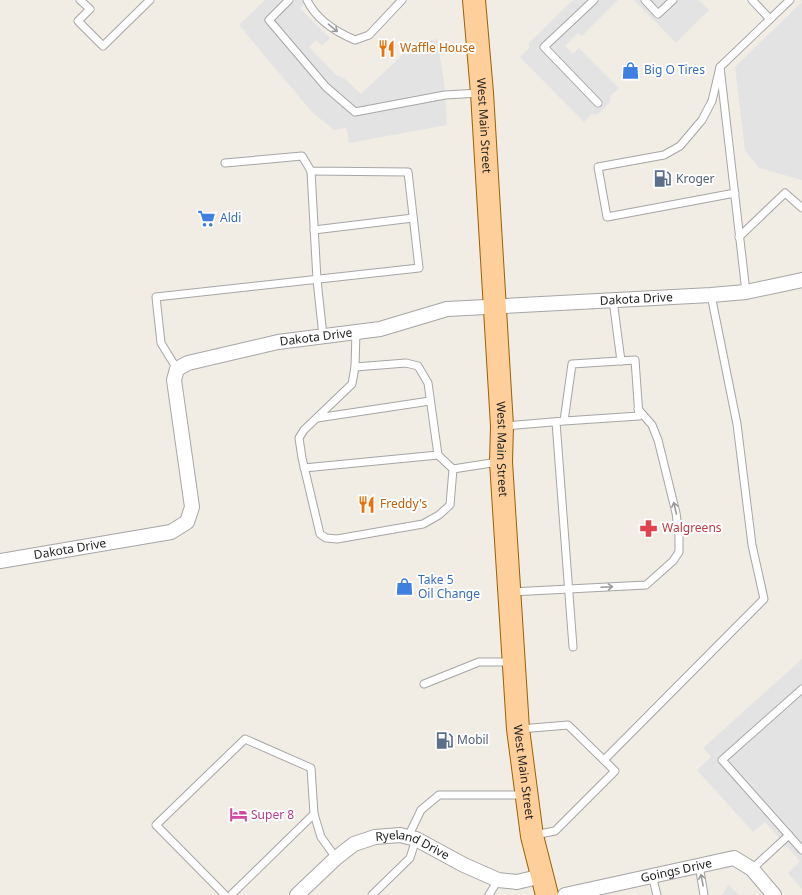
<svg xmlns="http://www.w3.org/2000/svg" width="802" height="895" font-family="'Noto Sans',sans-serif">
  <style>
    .parking { fill: #e3e3e3 }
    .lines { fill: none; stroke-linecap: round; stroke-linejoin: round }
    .service-casing { stroke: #a6a6a6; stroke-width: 9 }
    .minor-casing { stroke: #a6a6a6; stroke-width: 16 }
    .primary-casing { stroke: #9a6000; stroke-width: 24 }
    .service { stroke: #fff; stroke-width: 7 }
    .minor { stroke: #fff; stroke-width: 14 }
    .primary { stroke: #ffcf9b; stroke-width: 22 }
    .oneway { stroke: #9a9a9a }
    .labels { text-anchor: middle; stroke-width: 4; stroke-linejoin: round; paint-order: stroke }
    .food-label { font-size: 12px; fill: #c56008; stroke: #fff; text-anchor: start }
    .shop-label { font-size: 12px; fill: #366cbe; stroke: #fff; text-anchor: start }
    .street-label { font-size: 12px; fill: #1f1f1f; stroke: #fff }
    .service-label { font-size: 12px; fill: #4e5e75; stroke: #fff; text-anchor: start }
    .health-label { font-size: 12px; fill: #be3a42; stroke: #fff; text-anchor: start }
    .hotel-label { font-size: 12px; fill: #b23c85; stroke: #fff; text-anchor: start }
  </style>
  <rect width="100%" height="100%" fill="#f1ece4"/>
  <g class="parking">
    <polygon points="265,0 307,0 300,8 330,38 322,46 316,40 309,47 335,74 345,79 361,94 416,42 418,47 425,45 425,41 437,39 444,82 447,125 349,143 347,129 344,128 334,130 312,112 239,25"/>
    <polygon points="573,0 618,0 582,36 578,33 565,46 573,54 579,48 619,88 610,96 610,102 597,115 592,114 584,122 520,57 529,48 529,43"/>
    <polygon points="634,0 699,0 709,10 676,43"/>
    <polygon points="800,0 802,0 802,180 759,168 745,150 735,67 802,2"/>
    <polygon points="802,659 802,889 788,873 800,861 765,822 753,832 697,770 711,757 703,748"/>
    <polygon points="728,885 730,886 739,895 722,895"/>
  </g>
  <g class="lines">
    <defs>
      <g id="service">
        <polyline points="80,0 90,9 78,21 103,46 150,0"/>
        <polyline points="289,0 269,20 326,87 355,112 445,95 480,93"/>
        <path d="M307,0C316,19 336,32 355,40L369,35L402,0"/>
        <polyline points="594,0 544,47 598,103"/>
        <polyline points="645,0 658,14 673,0"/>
        <polyline points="752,0 770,19"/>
        <polyline points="720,67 712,101 702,120 680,146 664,155 598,167 607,217 735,193"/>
        <polyline points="311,171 317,280 323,336"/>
        <polyline points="314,230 413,218"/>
        <polyline points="739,237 785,193 802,208"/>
        <polyline points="746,292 720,67 790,0"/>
        <polyline points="613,300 621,361"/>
        <polyline points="356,332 355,367 352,384 304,430 299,438 302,458 320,534 326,538 337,539 423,524 439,515 450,505 453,469"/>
        <polyline points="355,367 406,363 418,366 428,383 438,455 453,469 498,462"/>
        <polyline points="177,369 161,343 156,297 419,268 408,172 311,171 302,156 225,163"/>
        <polyline points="317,418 430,401"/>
        <polyline points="556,422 573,647"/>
        <polyline points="504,426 564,421 572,364 635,360 639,416 564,421"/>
        <polyline points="304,468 438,455"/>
        <polyline points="511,592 646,585 673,561 679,552 679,535 676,513 658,440 652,425 638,409"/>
        <polyline points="424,684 479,662 511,662"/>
        <polyline points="802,689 722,760 802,850"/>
        <polyline points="520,729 568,725 615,771 555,831 534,835"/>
        <polyline points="604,760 764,599 752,545 737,424 711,295"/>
        <polyline points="408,837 421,810 439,795 525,795"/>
        <polyline points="699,865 704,895"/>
        <polyline points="752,869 789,835"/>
        <polyline points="652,875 657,895"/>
        <polyline points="232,894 314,814"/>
        <polyline points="225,895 156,825 245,739 311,768 314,814 321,837 336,858"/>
        <polyline points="372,895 410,858 416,839"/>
        <polyline points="489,895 498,880"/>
      </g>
      <g id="minor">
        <path id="s1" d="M0,561L171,532L187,522L192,507L174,380L177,369L188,363L278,342L380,329L447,309L711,295L746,292L802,280"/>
        <path id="s2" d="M297,895L336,858L354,844L375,837L400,835L416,839L464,865L498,880L517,882L542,876"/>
        <path id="s3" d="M565,895L734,858L752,869L774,895"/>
      </g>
      <g id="primary">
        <path id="s4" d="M474,0L482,93L502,426L501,462L518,729L532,836L547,895"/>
      </g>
    </defs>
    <use href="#service" class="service-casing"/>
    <use href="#minor" class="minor-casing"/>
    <use href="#primary" class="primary-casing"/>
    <use href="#service" class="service"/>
    <use href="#minor" class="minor"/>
    <use href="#primary" class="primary"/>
  </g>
  <defs><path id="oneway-shaft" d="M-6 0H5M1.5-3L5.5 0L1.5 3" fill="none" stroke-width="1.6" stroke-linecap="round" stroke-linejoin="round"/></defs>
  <g class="oneway">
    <use href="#oneway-shaft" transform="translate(333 28) rotate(40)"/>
    <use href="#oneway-shaft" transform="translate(675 508) rotate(-103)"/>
    <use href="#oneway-shaft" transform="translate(607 587) rotate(-3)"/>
    <use href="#oneway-shaft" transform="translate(702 880) rotate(-101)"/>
  </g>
  <defs>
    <symbol id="restaurant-bare" viewBox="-9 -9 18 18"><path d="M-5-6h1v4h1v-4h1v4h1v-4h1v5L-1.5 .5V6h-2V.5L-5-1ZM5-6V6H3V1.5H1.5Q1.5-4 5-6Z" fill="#e8710a" stroke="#fff" stroke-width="2.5" paint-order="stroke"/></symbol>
    <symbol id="shop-bare" viewBox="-9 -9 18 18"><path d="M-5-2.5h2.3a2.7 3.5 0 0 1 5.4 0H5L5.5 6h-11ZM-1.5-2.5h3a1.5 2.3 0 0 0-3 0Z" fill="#3f7fe0" stroke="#fff" stroke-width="2.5" paint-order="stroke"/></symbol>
    <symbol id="fuel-bare" viewBox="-9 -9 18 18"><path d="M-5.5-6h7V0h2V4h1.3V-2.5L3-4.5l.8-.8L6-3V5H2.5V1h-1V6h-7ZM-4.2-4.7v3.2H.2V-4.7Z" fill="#5c6f8a" stroke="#fff" stroke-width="2.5" paint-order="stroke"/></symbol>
    <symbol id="supermarket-bare" viewBox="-9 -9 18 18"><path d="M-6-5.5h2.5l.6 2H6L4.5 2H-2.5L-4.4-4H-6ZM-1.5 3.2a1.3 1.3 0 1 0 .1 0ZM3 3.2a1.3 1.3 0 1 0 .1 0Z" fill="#3f7fe0" stroke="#fff" stroke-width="2.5" paint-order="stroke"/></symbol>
    <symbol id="pharmacy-bare" viewBox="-9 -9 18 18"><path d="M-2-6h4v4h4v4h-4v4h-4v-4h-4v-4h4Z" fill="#e0444e" stroke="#fff" stroke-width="2.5" paint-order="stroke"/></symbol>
    <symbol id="hotel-bare" viewBox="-9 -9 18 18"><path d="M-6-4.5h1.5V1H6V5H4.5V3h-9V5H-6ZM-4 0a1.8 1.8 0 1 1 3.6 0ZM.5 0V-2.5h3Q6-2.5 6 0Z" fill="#d1479c" stroke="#fff" stroke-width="2.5" paint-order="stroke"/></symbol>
  </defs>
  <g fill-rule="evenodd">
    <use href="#restaurant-bare" x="374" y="36" width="25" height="25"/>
    <use href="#shop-bare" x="618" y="58" width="25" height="25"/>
    <use href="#fuel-bare" x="650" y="166" width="25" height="25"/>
    <use href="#supermarket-bare" x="194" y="206" width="25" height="25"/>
    <use href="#restaurant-bare" x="354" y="492" width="25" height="25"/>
    <use href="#pharmacy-bare" x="636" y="516" width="25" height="25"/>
    <use href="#shop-bare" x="392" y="574" width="25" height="25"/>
    <use href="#fuel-bare" x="432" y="728" width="25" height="25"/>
    <use href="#hotel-bare" x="226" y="802" width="25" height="25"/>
  </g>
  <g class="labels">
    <g class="food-label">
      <text x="400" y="52">Waffle House</text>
      <text x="380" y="508">Freddy's</text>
    </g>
    <g class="shop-label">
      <text x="644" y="74">Big O Tires</text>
      <text x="220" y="222">Aldi</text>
      <text x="418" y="584">Take 5<tspan x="418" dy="14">Oil Change</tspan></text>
    </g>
    <g class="street-label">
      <text dy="4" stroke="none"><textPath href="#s4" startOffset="126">West Main Street</textPath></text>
      <text dy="4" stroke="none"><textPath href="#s1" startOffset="815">Dakota Drive</textPath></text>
      <text dy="4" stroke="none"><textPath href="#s1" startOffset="491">Dakota Drive</textPath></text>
      <text dy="4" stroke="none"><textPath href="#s4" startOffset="450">West Main Street</textPath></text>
      <text dy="4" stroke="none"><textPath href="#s1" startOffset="71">Dakota Drive</textPath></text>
      <text dy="4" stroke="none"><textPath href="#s4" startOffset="774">West Main Street</textPath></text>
      <text dy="4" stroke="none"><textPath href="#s2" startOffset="138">Ryeland Drive</textPath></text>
      <text dy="4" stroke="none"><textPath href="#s3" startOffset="114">Goings Drive</textPath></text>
    </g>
    <g class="service-label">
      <text x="676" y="183">Kroger</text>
      <text x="457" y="744">Mobil</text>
    </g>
    <g class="health-label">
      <text x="662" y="532">Walgreens</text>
    </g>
    <g class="hotel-label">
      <text x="251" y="819">Super 8</text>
    </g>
  </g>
</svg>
